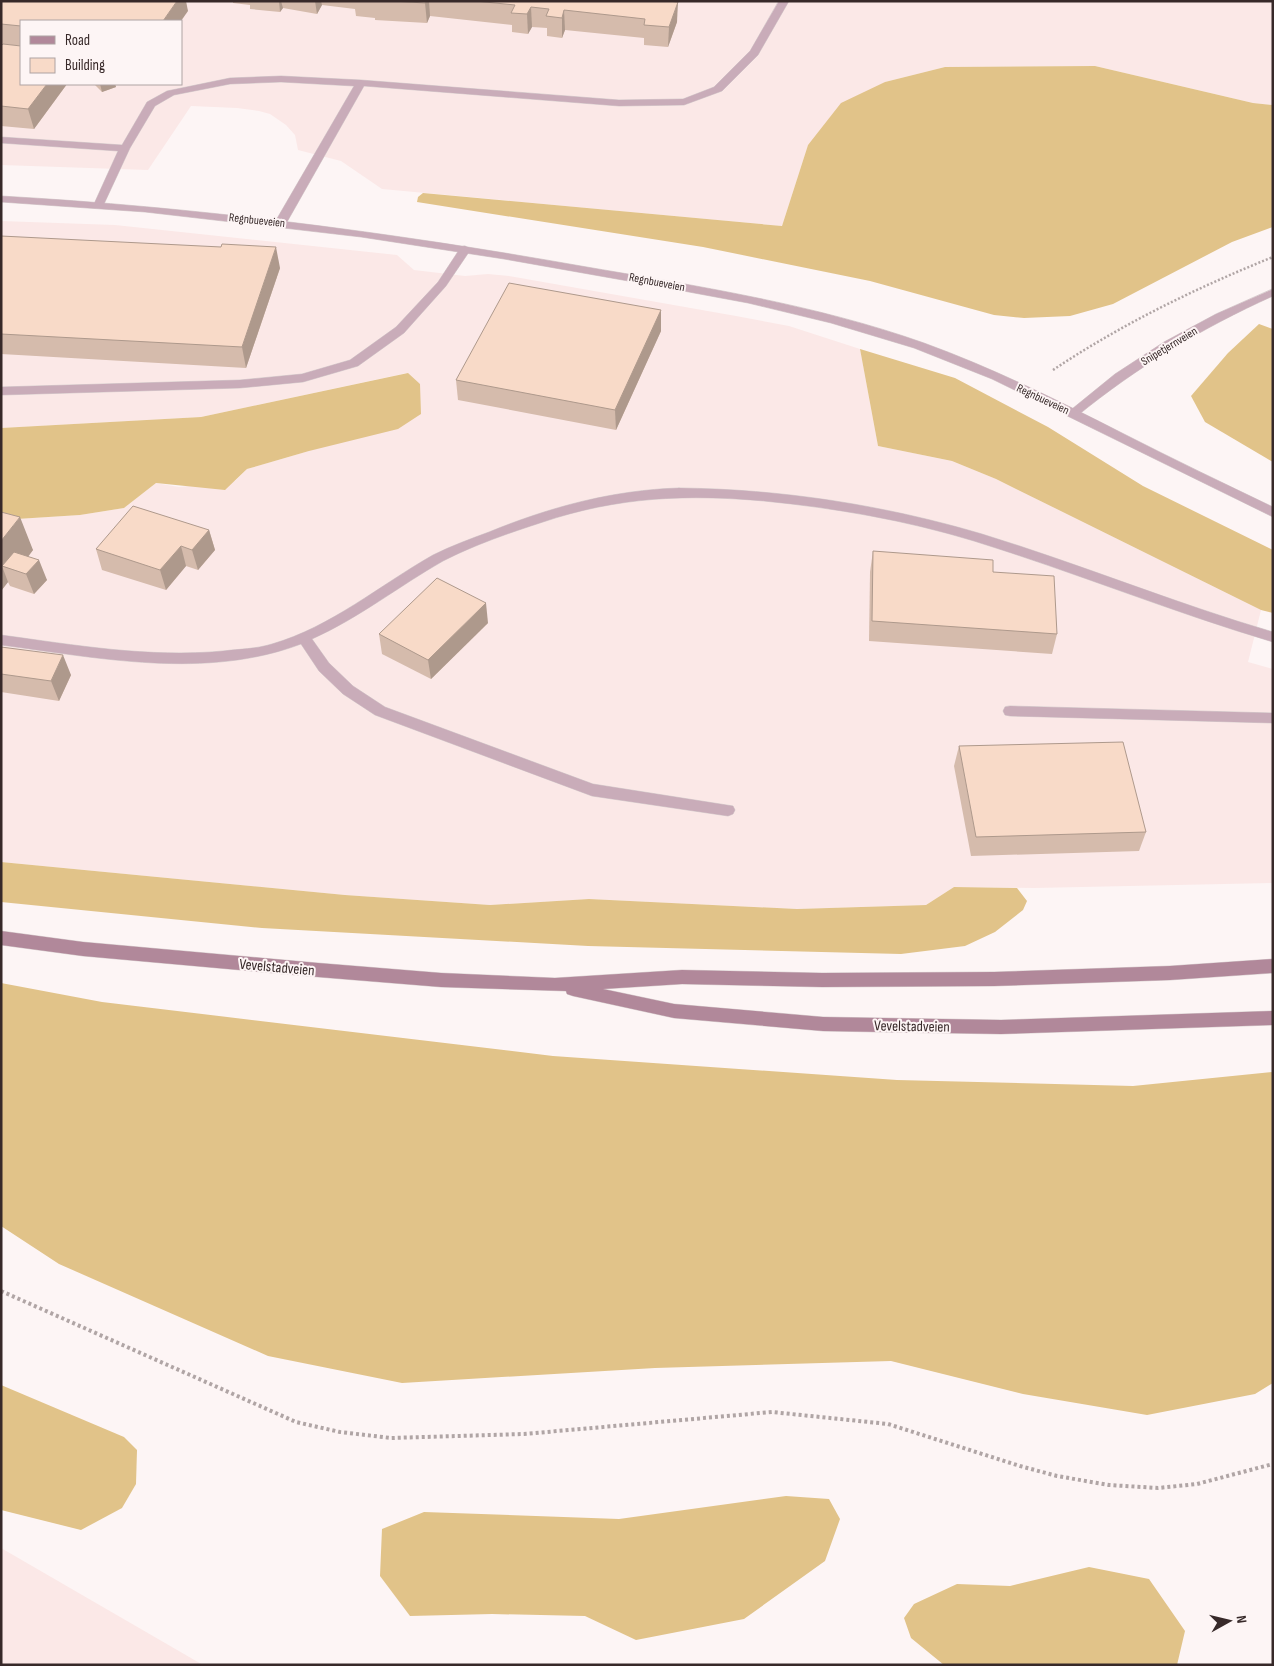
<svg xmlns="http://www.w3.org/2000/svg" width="1274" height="1666" font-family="'Sofia Sans Condensed',sans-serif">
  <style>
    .built { fill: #fbe8e7; fill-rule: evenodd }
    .forest { fill: #e1c389 }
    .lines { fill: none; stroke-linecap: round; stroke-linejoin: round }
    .lane-casing { stroke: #d9d0d0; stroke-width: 1 }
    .street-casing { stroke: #d9d0d0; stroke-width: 1 }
    .secondary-casing { stroke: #d9d0d0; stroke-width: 1 }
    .path-far1 { stroke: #b0a5a5; stroke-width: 2.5; stroke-dasharray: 2 2; stroke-linecap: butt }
    .path { stroke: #b0a5a5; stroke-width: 4; stroke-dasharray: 3 3; stroke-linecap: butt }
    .lane { fill: #c9acb9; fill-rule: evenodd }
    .street { fill: #c9acb9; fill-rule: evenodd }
    .secondary { fill: #b1889a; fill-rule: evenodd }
    .wall { fill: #d5bbac }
    .shaded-wall { fill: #ae998c }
    .building { fill: #f8dac8; stroke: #ae998c }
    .labels { text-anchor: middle; stroke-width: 4; stroke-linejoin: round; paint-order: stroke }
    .far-street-label { font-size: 12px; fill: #372929; stroke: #fdf5f5 }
    .street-label { font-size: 15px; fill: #372929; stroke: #fdf5f5 }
  </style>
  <rect width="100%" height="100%" fill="#fdf5f5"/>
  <g class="built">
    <path d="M1,1H1273V105L1253,103L1095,66L945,67L885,82L808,145L782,226L382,189L341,161L298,150L295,135L286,125L270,114L259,111L237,108L191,106L148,170L1,165ZM21,21H181V84H21Z"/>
    <polygon points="1,221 115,225 397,255 414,270 465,276 488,274 509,276 736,316 789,326 860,349 878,446 952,461 996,479 1261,610 1248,662 1273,669 1273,883 1034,888 954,887 926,905 797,909 589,899 490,905 345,895 1,862 1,520 80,515 124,508 156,483 179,487 235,481 247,469 309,451 407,373 201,417 1,428"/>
    <polygon points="1,1548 203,1665 1,1665"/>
  </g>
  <g class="forest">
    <polygon points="1095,66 1253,103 1273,105 1273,227 1232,242 1113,304 1070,316 1024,318 994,315 870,281 703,247 417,202 418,197 423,193 782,226 808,145 841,103 885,82 945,67"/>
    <polygon points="1259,324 1273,329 1273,462 1205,422 1191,396 1228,353"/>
    <polygon points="860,349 955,378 1048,427 1143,486 1273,550 1273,613 1261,610 996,479 952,461 878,446"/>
    <polygon points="408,373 420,384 421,414 398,429 309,451 247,469 225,490 156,483 124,508 80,515 1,520 1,428 201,417"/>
    <polygon points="1,862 345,895 490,905 589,899 797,909 926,905 954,887 1017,888 1027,901 1023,910 995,932 965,946 901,954 588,946 262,928 1,902"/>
    <polygon points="1,983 102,1002 553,1056 897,1080 1133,1086 1273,1072 1273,1383 1255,1394 1147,1415 1023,1394 891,1361 655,1368 402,1383 268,1356 59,1264 1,1226"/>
    <polygon points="1,1385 124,1437 137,1450 136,1484 122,1508 81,1530 1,1510"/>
    <polygon points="786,1496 829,1499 840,1519 825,1561 744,1619 636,1640 585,1616 492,1614 410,1616 380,1576 382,1529 424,1512 619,1519"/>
    <polygon points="1089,1567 1149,1579 1185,1631 1177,1665 944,1665 911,1638 904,1618 914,1604 957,1584 1010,1586"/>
  </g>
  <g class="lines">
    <defs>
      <g id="lane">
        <polygon points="779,1 789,1 758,55 722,91 684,105 619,106 364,86 287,222 281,225 275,222 354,86 281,82 230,84 174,95 155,106 130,148 104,204 99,207 94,204 118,151 1,143 1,137 122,145 147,102 167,91 230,78 281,76 361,80 619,100 683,99 714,87 750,51"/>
        <polygon points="465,246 471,249 446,286 404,333 358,366 303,382 240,388 1,395 1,387 240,380 302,374 350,360 396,327 438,282 461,247"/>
        <path d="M1273,289V296C1202,328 1137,367 1077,416H1069L1067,413L1115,374L1164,342L1216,314Z"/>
        <path d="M679,488C781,489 884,505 982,534C1080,564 1174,603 1273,632V642C1172,612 1074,572 974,541C905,520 835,508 764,501C686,494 617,497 543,522C509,533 474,545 443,561C399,586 359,618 312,639L329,663L353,686L385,707L593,784L733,806L735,810L733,814L728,816L592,796L375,715L343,694L319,671L301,644C206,680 99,658 1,645V635C75,645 149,658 223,651C239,649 256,649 272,644C331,627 380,585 433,555C451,546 470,539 489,532C550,507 613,490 679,488Z"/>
        <polygon points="1010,706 1273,713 1273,723 1010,716 1005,715 1003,711 1005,707"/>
      </g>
      <path id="street" d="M1,196C196,207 389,232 581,266C697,286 814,304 924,343C993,368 1059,401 1124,434C1173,459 1223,483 1273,507V517L992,379L914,348L831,323L748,303L662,287L504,259L361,237L145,212L1,202Z"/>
      <polygon id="secondary" points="1,931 83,942 318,963 441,973 555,978 682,970 822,973 994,972 1170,966 1273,959 1273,973 1170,980 994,986 822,987 682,984 603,989 674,1004 823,1017 1001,1020 1273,1011 1273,1025 1001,1034 823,1031 674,1018 573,996 567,994 566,991 441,987 318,977 83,956 1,945"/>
    </defs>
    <use href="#lane" class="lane-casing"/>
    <use href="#street" class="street-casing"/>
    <use href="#secondary" class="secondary-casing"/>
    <path class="path-far1" d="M1053,370C1122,324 1196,288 1273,257"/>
    <polyline class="path" points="1,1291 296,1422 340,1432 391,1438 524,1434 772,1412 888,1424 1020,1466 1057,1476 1109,1485 1158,1488 1197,1484 1273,1464"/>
    <use href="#lane" class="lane"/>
    <use href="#street" class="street"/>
    <use href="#secondary" class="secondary"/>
  </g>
  <g class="wall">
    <polygon points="1,1 188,11 21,21 21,46 1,44"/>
    <polygon points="233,1 668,1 677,22 668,47 644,45 644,38 565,30 562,38 547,36 547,28 532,27 528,34 512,32 512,25 430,16 427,23 375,20 375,18 356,16 355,9 322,5 317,14 283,8 280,12 250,9 250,5 233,3"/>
    <polygon points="1,46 21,84 67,84 34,129 1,126"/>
    <polygon points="94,84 115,84 116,87 102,92"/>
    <polygon points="1,236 280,268 246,368 1,354"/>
    <polygon points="661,310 661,331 616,430 458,400 456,380"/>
    <polygon points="1,512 33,550 28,557 47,580 34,594 10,586 8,582 1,591"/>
    <polygon points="209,530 215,550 198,570 186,566 166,590 102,570 96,549"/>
    <polygon points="873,551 993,572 1057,634 1052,654 869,641 870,572"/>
    <polygon points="488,623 431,679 382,654 379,634"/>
    <polygon points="1,647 71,675 59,701 1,692"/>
    <polygon points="959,746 1146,832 1139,851 971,856 954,766"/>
  </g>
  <g class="shaded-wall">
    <polygon points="177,1 186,1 188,11 181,21 163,21"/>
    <polygon points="279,1 281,1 283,8 280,12"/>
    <polygon points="315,1 321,1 322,5 317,14"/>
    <polygon points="426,1 429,1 430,16 427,23 425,3"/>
    <polygon points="678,2 677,22 668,47 669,27"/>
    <polygon points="531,7 532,27 528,34 527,14"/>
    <polygon points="564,10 565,30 562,38 562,18"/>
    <polygon points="47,84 67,84 34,129 28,109"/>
    <polygon points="100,84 115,84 116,87 102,92"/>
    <polygon points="276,247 280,268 246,368 242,347"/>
    <polygon points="661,310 661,331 616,430 615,410"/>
    <polygon points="20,517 33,550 17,571 2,566 8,582 1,591 1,541"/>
    <polygon points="209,530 215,550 198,570 192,550"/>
    <polygon points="181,546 186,566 166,590 160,570"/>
    <polygon points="39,560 47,580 34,594 26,574"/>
    <polygon points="486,603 488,623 431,679 428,660"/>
    <polygon points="63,655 71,675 59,701 51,681"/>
  </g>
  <g class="building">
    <polygon points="1,1 177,1 163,21 21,21 21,26 1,24"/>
    <polygon points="393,1 426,1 425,3"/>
    <polygon points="475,1 668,1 678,2 669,27 644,25 645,19 564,10 562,18 546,16 549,9 531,7 527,14 511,13 515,5"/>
    <polygon points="3,44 21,46 21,84 47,84 28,109 1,106 1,46"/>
    <polygon points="1,236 221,247 222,244 276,247 242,347 1,334"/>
    <polygon points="509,283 661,310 615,410 456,380"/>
    <polygon points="133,506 209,530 192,550 181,546 160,570 96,549"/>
    <polygon points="1,512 20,517 1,541"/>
    <polygon points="873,551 993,560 993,572 1054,576 1057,634 872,621"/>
    <polygon points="14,552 39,560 26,574 2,566"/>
    <polygon points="437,578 486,603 428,660 379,634"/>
    <polygon points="1,647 63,655 51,681 1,674"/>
    <polygon points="1123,742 1146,832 976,837 959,746"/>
  </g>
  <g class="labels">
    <g class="far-street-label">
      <text transform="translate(257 220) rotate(6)" y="4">Regnbueveien</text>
      <text transform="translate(657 282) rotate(11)" y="4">Regnbueveien</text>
      <text transform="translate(1169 346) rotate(-31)" y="4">Snipetjernveien</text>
      <text transform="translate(1043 399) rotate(25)" y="4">Regnbueveien</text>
    </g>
    <g class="street-label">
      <text transform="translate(277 967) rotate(5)" y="5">Vevelstadveien</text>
      <text transform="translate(912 1026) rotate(1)" y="5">Vevelstadveien</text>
    </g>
  </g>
  <rect width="1274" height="1666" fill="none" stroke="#372929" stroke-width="5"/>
  <rect x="20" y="20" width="162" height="65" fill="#fdf5f5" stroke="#aea3a3"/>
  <rect x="30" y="36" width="25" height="8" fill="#b1889a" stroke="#aea3a3"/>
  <text x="65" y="45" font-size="15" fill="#372929">Road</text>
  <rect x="30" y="58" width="25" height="15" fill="#f8dac8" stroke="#aea3a3"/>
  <text x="65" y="70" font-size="15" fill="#372929">Building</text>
  <g transform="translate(1229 1621) rotate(82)" stroke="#fdf5f5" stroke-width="4" paint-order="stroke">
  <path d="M0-4L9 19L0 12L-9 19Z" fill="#372929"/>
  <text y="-8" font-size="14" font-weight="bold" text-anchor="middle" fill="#372929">N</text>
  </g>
</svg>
